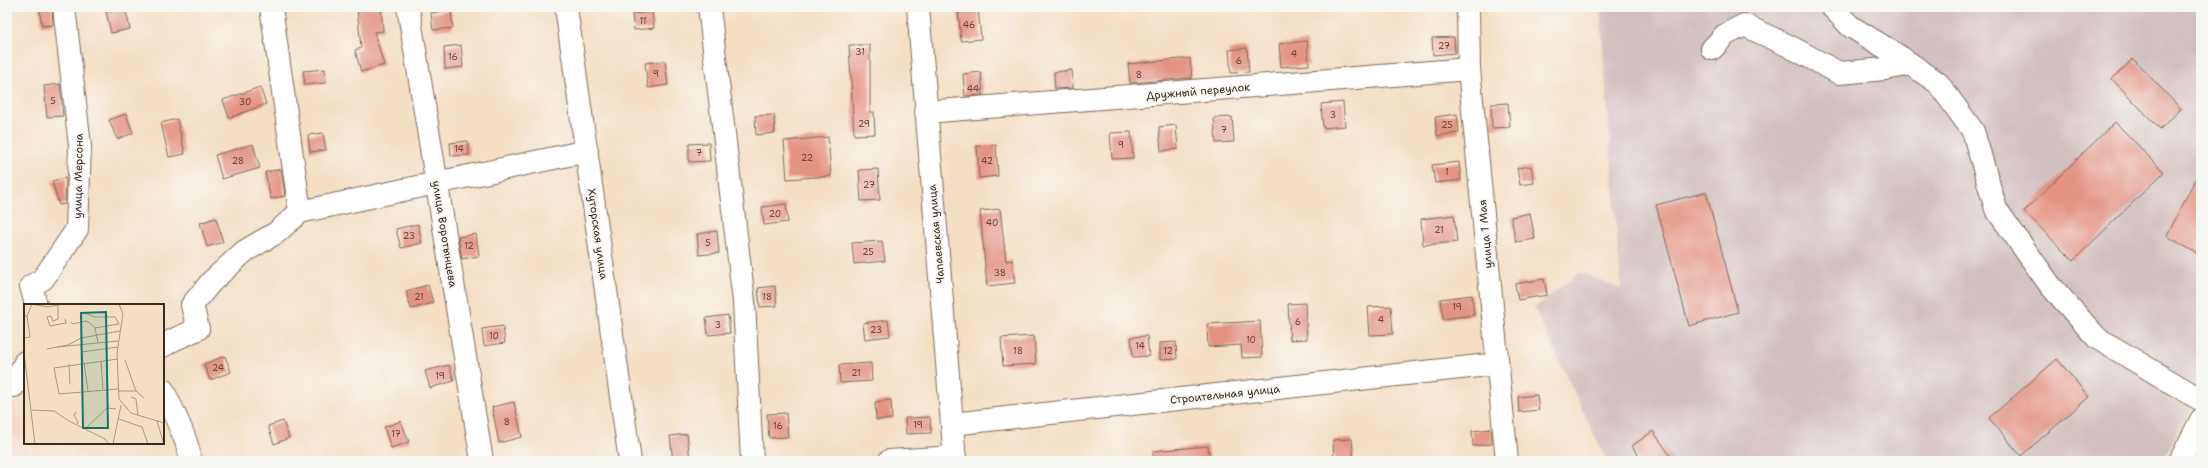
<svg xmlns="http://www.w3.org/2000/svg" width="2208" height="468" font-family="'Shantell Sans',sans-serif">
<rect width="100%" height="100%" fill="#f6f6f2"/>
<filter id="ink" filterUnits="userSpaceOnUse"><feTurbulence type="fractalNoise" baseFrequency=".025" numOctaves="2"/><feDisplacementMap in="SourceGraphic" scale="8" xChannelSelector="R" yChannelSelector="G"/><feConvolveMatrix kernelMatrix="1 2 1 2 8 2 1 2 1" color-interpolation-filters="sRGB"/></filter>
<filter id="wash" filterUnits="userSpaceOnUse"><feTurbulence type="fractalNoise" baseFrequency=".012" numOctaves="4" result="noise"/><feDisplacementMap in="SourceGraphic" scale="16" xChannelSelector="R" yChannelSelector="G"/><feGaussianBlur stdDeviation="0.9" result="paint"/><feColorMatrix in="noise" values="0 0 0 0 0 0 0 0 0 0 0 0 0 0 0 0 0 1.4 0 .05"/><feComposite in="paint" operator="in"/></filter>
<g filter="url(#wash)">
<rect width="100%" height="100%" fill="#f4dfc3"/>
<!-- built -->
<path fill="#f7d1c6" d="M 7,371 L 25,443 L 30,461 L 7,461 Z"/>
<!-- industrial -->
<path fill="#d2bfbf" d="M 1600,7 L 2201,7 L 2201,389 L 2162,461 L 1607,461 L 1534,308 L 1580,272 L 1621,289 Z"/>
<g id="blocks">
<!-- building -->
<path fill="#e49381" d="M 39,7 L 52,7 L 53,25 L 42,26 Z
M 125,7 L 130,29 L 111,33 L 106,11 Z
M 357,7 L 381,7 L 383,31 L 374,32 L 384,65 L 361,72 L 355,50 L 361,48 Z
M 978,8 L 981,39 L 961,41 L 958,10 Z
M 451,10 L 453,28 L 433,30 L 431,13 Z
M 652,12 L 654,28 L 634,30 L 632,14 Z
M 1454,37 L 1455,53 L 1433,55 L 1432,38 Z
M 1307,41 L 1309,65 L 1281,67 L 1279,44 Z
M 461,45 L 463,67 L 445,69 L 444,47 Z
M 849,45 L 870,45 L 870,112 L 874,112 L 875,134 L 854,135 Z
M 1247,48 L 1249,72 L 1231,73 L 1229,50 Z
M 1190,58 L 1192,78 L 1130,83 L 1128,64 Z
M 2133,59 L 2181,109 L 2160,129 L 2112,79 Z
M 665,61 L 668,85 L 648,88 L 645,63 Z
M 325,69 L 326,83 L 305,85 L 303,71 Z
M 1072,70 L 1073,88 L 1055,89 L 1054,72 Z
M 981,72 L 983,95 L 965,96 L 963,74 Z
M 60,84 L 63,116 L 47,117 L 44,86 Z
M 260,87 L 266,104 L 229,118 L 223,100 Z
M 1343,102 L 1345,126 L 1323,128 L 1321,104 Z
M 1508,103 L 1510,127 L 1492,128 L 1491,104 Z
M 126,114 L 133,133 L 117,139 L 109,120 Z
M 1457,114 L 1459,133 L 1437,136 L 1435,117 Z
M 774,115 L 775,133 L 756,135 L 755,116 Z
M 1232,117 L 1234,142 L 1216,143 L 1214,118 Z
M 177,119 L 185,154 L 169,157 L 161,123 Z
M 2115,122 L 2164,172 L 2073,261 L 2024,211 Z
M 1176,125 L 1178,149 L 1161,151 L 1159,127 Z
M 1131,132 L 1133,158 L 1112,159 L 1110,133 Z
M 323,133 L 326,150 L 310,152 L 308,135 Z
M 828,137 L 831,176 L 787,179 L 784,141 Z
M 468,141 L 469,155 L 451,156 L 450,143 Z
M 709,143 L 710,161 L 689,162 L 689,144 Z
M 253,144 L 260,168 L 222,179 L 215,155 Z
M 996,145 L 998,176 L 979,178 L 977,146 Z
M 1459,162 L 1461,180 L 1435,183 L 1432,165 Z
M 1531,166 L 1534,183 L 1520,185 L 1517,168 Z
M 2201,168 L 2201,256 L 2167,236 Z
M 281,169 L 285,196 L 271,199 L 265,172 Z
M 878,169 L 880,200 L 861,201 L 859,170 Z
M 66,178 L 65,204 L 59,205 L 52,181 Z
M 1706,192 L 1738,312 L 1689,326 L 1656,205 Z
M 786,204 L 788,222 L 764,225 L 762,207 Z
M 1000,209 L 1006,261 L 1012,260 L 1015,283 L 987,286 L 980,211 Z
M 1530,213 L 1535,239 L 1516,242 L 1511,217 Z
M 1454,215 L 1457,242 L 1423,245 L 1421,219 Z
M 216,218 L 223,242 L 207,247 L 200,223 Z
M 418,224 L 422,243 L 401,248 L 396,229 Z
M 717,231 L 719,253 L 699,255 L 697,234 Z
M 476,234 L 479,256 L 462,259 L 458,237 Z
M 882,241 L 885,261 L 854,264 L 852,243 Z
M 1544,279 L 1547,295 L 1518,300 L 1515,284 Z
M 428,285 L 433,303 L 411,309 L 406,291 Z
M 775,286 L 777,306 L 760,307 L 758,288 Z
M 1472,295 L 1474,315 L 1443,319 L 1440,299 Z
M 1305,303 L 1307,339 L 1290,340 L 1288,304 Z
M 1391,306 L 1393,334 L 1370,335 L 1368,307 Z
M 728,315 L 730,333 L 708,335 L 706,318 Z
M 888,320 L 890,336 L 865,339 L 863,323 Z
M 1260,321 L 1262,357 L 1242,358 L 1241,345 L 1208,347 L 1207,324 Z
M 503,326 L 505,343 L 484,346 L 482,329 Z
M 1034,336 L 1036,364 L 1003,366 L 1001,338 Z
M 1147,336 L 1149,356 L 1133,357 L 1131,337 Z
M 1176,342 L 1177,359 L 1160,360 L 1160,343 Z
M 225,356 L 231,372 L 210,380 L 204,364 Z
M 2057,359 L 2089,397 L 2021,456 L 1989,418 Z
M 871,363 L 872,381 L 840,383 L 839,365 Z
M 449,365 L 454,381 L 430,388 L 425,371 Z
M 1537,395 L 1539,410 L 1519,412 L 1518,397 Z
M 891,400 L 892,419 L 876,420 L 875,402 Z
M 514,402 L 522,437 L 499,443 L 492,407 Z
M 786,413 L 788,437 L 769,438 L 767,414 Z
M 930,417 L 931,433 L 906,434 L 905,418 Z
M 283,421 L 289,438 L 274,444 L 268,426 Z
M 401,421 L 409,442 L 391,448 L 384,427 Z
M 1491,429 L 1492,444 L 1473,446 L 1472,431 Z
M 1653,431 L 1674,461 L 1642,461 L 1632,446 Z
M 687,434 L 690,461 L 673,461 L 670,436 Z
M 1352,439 L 1354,461 L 1334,461 L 1333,440 Z
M 1208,446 L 1210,461 L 1153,461 L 1153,451 Z"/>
</g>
</g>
<g filter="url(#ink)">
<use href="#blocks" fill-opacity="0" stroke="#7c6958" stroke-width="1"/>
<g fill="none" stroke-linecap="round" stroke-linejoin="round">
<defs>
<path id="minor" d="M 271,7 L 300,212
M 408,7 L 482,461
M 566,7 L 630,461
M 709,7 L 744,302 L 752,461
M 918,7 L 955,461
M 1468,7 L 1469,69 L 1507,461
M 1832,7 L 1850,26 L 1902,58 L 1938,83 L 1973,131 L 1996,209 L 2050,285 L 2097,338 L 2201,400
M 1712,49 L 1725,35 L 1744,25 L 1789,46 L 1839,73 L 1885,69 L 1911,64
M 926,112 L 1469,69
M 36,305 L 31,286 L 43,279 L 77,229 L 80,146 L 64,7
M 163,346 L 173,340 L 198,329 L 192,305 L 212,281 L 245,251 L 276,233 L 300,212 L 587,151
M 14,386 L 25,362
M 163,390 C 169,402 192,449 190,461
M 952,424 L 1497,364
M 889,461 L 955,457
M 2180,461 L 2201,420"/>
</defs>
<!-- minor casing -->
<use href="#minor" stroke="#7c6958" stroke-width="24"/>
<!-- minor -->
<use href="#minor" stroke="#fff" stroke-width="22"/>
</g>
</g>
<g text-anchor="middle" stroke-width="4" stroke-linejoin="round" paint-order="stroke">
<!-- number labels -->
<g font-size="9" fill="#654437">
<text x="643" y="24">11</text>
<text x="969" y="28">46</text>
<text x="1444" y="49">27</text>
<text x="860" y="55">31</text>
<text x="1294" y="57">4</text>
<text x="453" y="60">16</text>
<text x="1239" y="64">6</text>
<text x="656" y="77">9</text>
<text x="1139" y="78">8</text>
<text x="973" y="92">44</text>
<text x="53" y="104">5</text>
<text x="245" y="105">30</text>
<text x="1333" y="118">3</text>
<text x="864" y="127">29</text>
<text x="1447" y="128">25</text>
<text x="1224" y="133">7</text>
<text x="1121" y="148">9</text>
<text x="459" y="152">14</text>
<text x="699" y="156">7</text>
<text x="807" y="161">22</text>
<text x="238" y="164">28</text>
<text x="987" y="164">42</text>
<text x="1447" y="175">1</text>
<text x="869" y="188">27</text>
<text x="775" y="217">20</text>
<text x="992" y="226">40</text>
<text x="1439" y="233">21</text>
<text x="409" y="239">23</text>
<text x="708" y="246">5</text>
<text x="469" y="249">12</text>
<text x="868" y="255">25</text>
<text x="1000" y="276">38</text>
<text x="419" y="300">21</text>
<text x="767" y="300">18</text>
<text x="1457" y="310">19</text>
<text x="1381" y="323">4</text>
<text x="1298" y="325">6</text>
<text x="718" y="328">3</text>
<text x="876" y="333">23</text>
<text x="494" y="339">10</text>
<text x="1251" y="343">10</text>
<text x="1140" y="349">14</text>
<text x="1018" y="354">18</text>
<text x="1168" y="354">12</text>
<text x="218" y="371">24</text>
<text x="856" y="376">21</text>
<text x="440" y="379">19</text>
<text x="507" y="425">8</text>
<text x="918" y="428">19</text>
<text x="778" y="429">16</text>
<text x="396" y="437">17</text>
</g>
<!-- street labels -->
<g font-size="11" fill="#3b2a1e" stroke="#f6f6f2">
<text transform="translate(1198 91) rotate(-5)" y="4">Дружный переулок</text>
<text transform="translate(78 176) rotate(-89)" y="4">улица Мерсона</text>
<text transform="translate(445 234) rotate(81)" y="4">улица Воротынцева</text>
<text transform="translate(598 234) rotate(82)" y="4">Хуторская улица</text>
<text transform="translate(936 234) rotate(-95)" y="4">Чапаевская улица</text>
<text transform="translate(1485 234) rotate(-95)" y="4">улица 1 Мая</text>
<text transform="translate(1225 394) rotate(-6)" y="4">Строительная улица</text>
</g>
</g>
<!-- overview -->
<g transform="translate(24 304)">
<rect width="140" height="140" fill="#f4dfc3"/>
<path fill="none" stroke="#aa9781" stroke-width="1" d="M 7,0 L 24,3 L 39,0M 95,0 L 99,10 L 93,49 L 95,95 L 107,109 L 140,119M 34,1 L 34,15 L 29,17 L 27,12 L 23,13 L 26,22 L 42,19 L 41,15M 61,9 L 70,13 L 91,13 L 95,20M 0,12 L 3,12 L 6,33 L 0,34M 3,12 L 8,0M 47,18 L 49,20 L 62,17 L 66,19 L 71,24 L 74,39M 71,24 L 95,20M 57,42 L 59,59M 33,43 L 94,37M 23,45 L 44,41 L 57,34 L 96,27M 58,48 L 94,43M 0,49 L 11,140M 94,55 L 30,64 L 35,90 L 94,85M 101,56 L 112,87M 77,57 L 79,85M 60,59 L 64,87M 45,60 L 46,80M 94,87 L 112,87 L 120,94M 107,93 L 112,95 L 114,111M 8,106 L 30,107 L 45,117 L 81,135 L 85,140M 52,108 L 50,111 L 54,118 L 53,120M 95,115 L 118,123 L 124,140M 133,117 L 140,140M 62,124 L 83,104 L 92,105M 89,140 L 97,101"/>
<path fill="#0f766e" fill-opacity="0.15" stroke="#0f766e" stroke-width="2" d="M 82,8 L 84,124 L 59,124 L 57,9 Z"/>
<rect width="140" height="140" fill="none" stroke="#3b2a1e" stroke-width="2"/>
</g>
<!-- margin -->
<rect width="2208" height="468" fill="none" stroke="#f6f6f2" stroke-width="24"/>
</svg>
